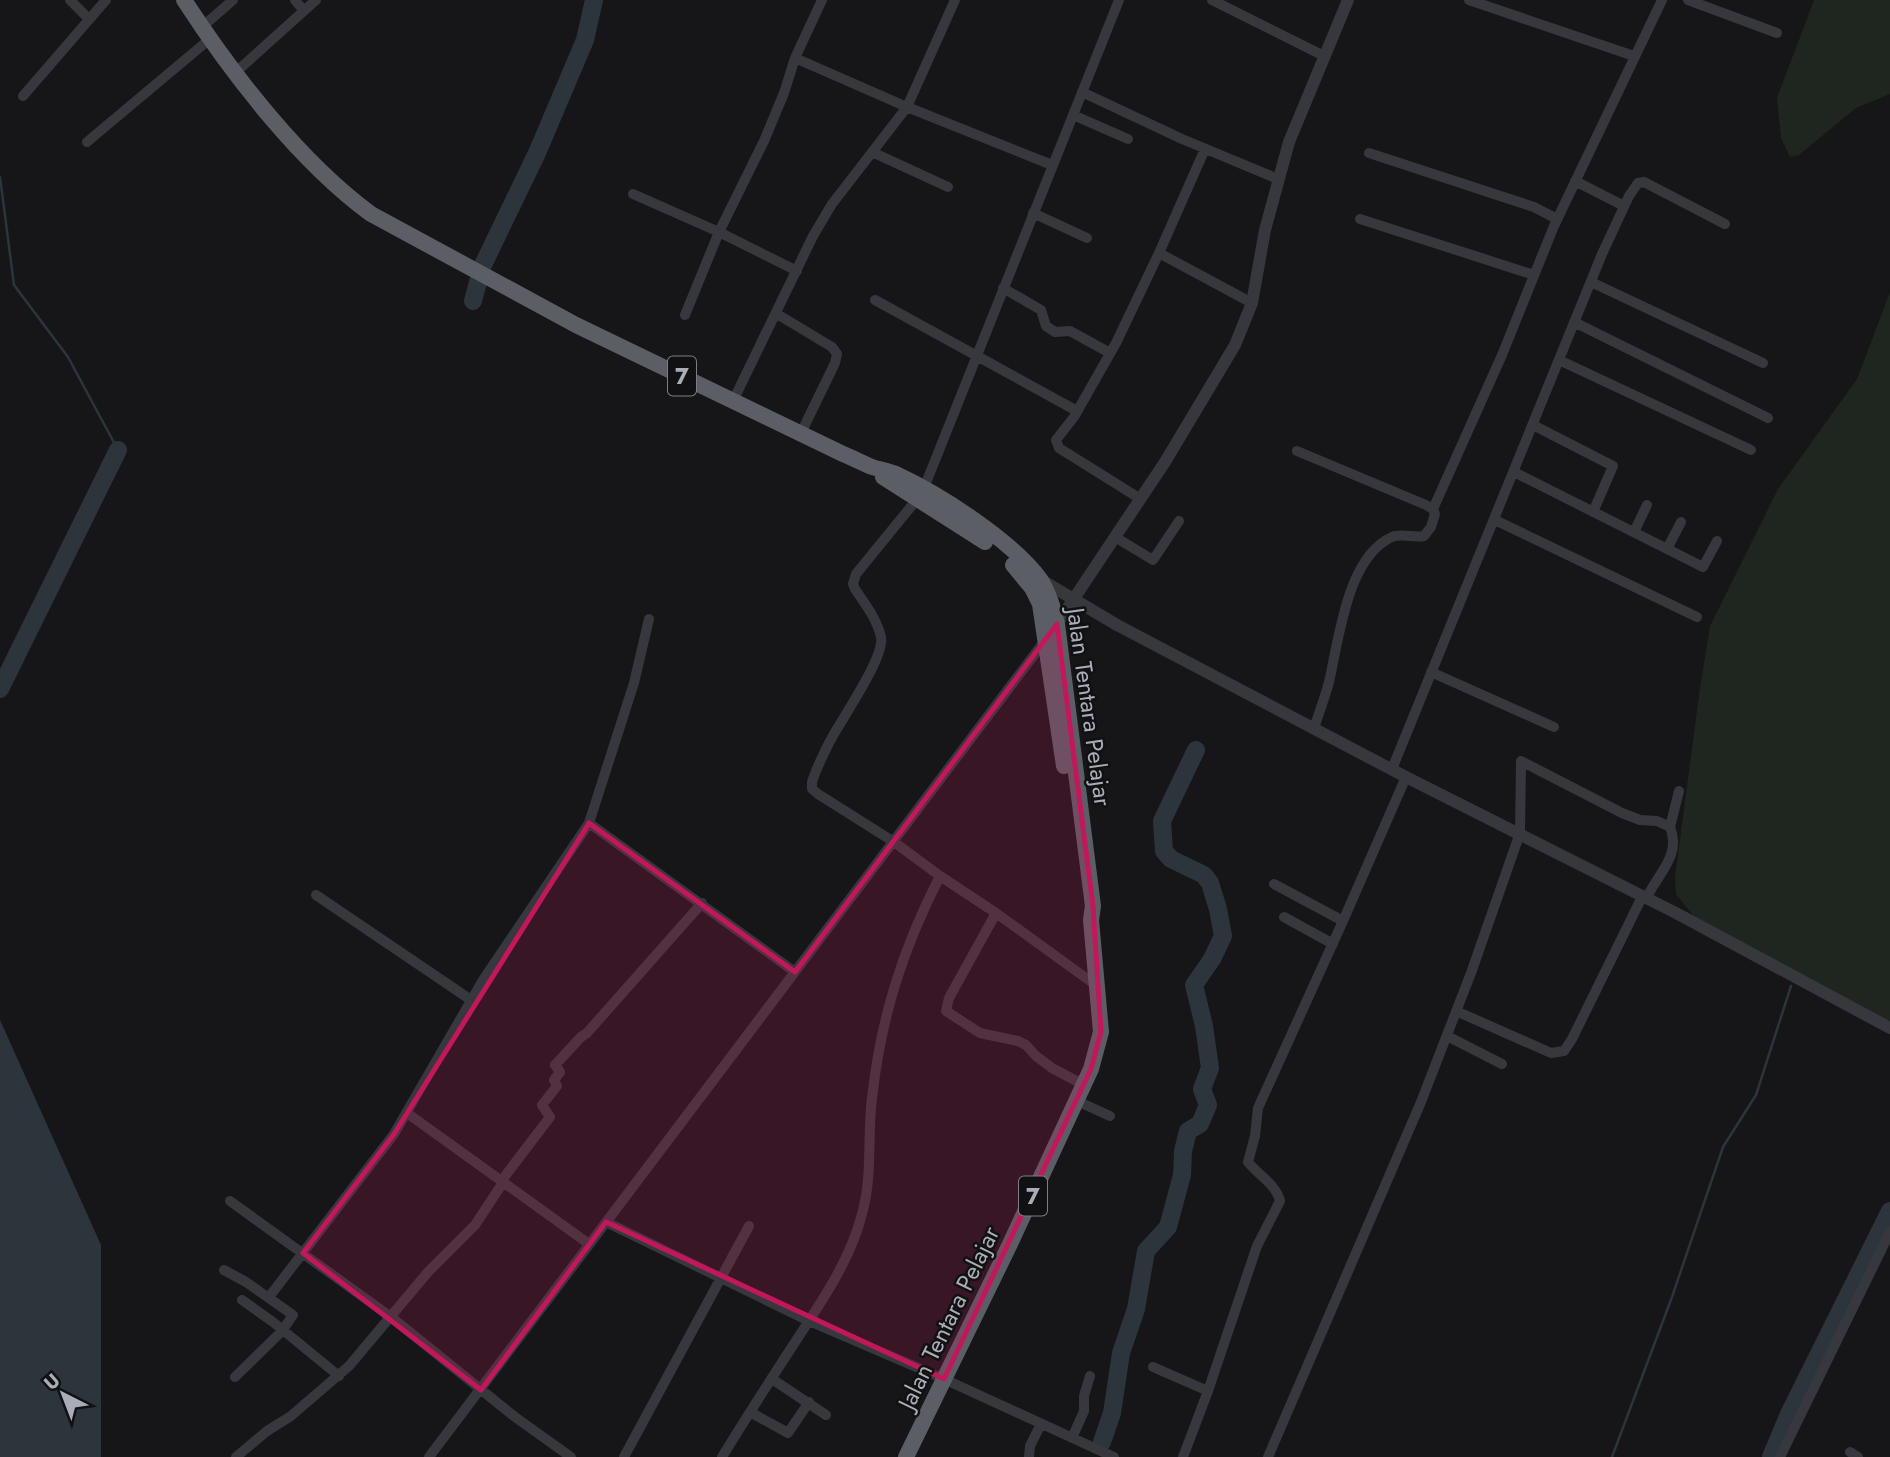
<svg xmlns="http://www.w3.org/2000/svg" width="1890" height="1457" font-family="Jost,sans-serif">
<rect width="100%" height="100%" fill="#161618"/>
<!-- green -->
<path fill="#1e261f" d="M 1814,0 L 1890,0 L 1890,94 L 1856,108 L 1799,155 L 1790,157 L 1781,138 L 1777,98 Z
M 1890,292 L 1890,1022 L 1695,918 L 1676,894 L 1675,877 L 1700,688 L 1710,626 L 1778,489 L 1857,379 Z"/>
<!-- water -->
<path fill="#2c353c" d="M 0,1020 L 101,1245 L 101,1457 L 0,1457 Z"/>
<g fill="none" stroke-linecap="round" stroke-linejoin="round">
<!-- stream -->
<path stroke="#2c353c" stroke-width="2.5" d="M 0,177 L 14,285 L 68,357 L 118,450
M 1612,1457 L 1672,1297 L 1723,1147 L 1756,1095 L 1791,986"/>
<!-- river -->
<path stroke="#2c353c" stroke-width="18" d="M 473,301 L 482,267 L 537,153 L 585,40 L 594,0
M 0,689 L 118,450
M 1102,1442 L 1112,1413 L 1121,1353 L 1136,1309 L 1146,1251 L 1168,1227 L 1182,1175 L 1183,1151 L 1188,1131 L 1200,1124 L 1208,1105 L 1202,1089 L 1210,1068 L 1204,1026 L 1194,985 L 1212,959 L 1223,936 L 1218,909 L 1210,883 L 1204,875 L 1171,859 L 1164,851 L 1162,821 L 1196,750
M 1771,1457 L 1789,1414 L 1890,1211"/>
<!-- minor -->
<path stroke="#37383d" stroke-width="10" d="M 70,0 L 89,19
M 295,0 L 304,11
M 1212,0 L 1324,56
M 1469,0 L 1634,56
M 1688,0 L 1777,33
M 202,27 L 233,0
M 795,58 L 907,107 L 1052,165
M 236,72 L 316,0
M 1082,92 L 1182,139 L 1278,179
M 23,96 L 106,0
M 1073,115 L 1128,139
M 87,142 L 211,38
M 1205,149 L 1159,253 L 1252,303
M 872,152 L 948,187
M 1369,153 L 1534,207 L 1557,219
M 1575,181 L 1624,206
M 633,194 L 719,232 L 797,271
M 1033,213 L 1087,238
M 1360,219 L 1534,275
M 1591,282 L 1763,363
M 1003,288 L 1041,310 L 1046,326 L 1055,332 L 1070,331 L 1110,353
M 875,300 L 1077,411
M 777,314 L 832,347 L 837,354 L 835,363 L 801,433
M 685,315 L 719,232 L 764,141 L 784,93 L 795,58 L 822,0
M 1574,322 L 1768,418
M 1559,360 L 1751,450
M 733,401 L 813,236 L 832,204 L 907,107 L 955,0
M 1533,425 L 1613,466 L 1593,512
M 1297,451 L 1426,505 L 1433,509 L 1435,514 L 1431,527 L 1424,536 C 1414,538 1401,533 1392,537 C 1347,557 1339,639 1329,682 C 1325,697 1319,713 1314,728
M 1514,472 L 1703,567 L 1717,541
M 924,488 L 1119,0
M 1139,498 L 1059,448 L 1056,440 L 1074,417 L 1116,343 L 1159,253
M 1433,509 L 1502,355 L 1554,226 L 1662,0
M 1495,520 L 1697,617
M 1634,532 L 1647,505
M 1115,537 L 1153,560 L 1179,521
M 1667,549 L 1681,522
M 1431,672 L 1554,727
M 1392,769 L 1602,254 L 1629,196 L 1638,183 L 1644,182 L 1725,224
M 589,823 L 795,972
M 1670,827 L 1679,791
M 940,876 L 996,913 L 1097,986
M 1274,884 L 1343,921
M 316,895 L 471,1000
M 996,913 L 949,998 L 946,1011 L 980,1033 L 1018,1041 L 1026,1045 L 1036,1056 L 1052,1068 L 1084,1085
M 1284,917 L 1333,944
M 1456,1011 L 1551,1053 L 1564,1051 L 1572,1039 L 1642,897
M 1447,1036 L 1502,1064
M 1077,1101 L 1110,1116
M 407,1113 L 589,1244
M 502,1180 L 550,1117 L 542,1105 L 557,1086 L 554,1080 L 560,1072 L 555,1065 L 581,1037 L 587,1033 L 702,903
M 230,1201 L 391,1317 L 515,1417 L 571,1457
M 606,1222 L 809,1321 L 944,1379 L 1114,1457
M 224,1270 L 246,1282 L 293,1315 L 282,1331 L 235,1377
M 269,1297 L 394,1134 L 483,980 L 589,823 L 634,683 L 649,619
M 242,1300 L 273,1322 L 339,1376
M 1153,1367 L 1208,1391
M 772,1379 L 826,1415
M 750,1412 L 788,1433 L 809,1402
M 1072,1438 L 1084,1411 L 1084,1396 L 1090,1376
M 1850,1452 L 1858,1457
M 236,1457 L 267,1431 L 291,1416 L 349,1366 L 428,1272 L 475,1225 L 504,1181
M 429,1457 L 1046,639
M 624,1457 L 749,1226
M 722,1457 C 747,1416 773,1376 799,1336 C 824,1298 851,1258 862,1214 C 873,1175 867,1137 872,1098 C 881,1017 903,948 940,876 L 894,842 L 818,794 L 812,789 L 812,782 C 816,769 823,755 829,743 C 840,721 885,658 881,637 C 877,619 865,604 855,589 L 853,584 L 856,574 L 918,498
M 1029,1457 L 1030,1446 L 1041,1424
M 1183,1457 L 1208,1391 L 1257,1246 L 1280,1201 C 1276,1184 1258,1175 1248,1162 L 1255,1136 L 1258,1108 L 1343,921 L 1406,777
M 1268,1457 L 1421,1102 L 1471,973 L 1520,833 L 1521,761 L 1622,813 L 1640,820 L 1657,821 L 1670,827 C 1682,855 1657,875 1646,899
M 1780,1457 L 1890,1232"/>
<!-- tertiary -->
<path stroke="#37383d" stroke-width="12" d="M 1038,578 L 1117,625 L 1406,777 L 1676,913 L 1890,1028
M 1055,627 L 1165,462 L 1235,345 L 1252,303 L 1265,230 L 1289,142 L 1348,0"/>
<!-- trunk -->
<path stroke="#5b5e65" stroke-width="16" d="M 184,0 C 232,74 300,162 371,214 L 576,325 L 843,454 C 853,458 862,463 872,467 C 881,470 890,471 898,475 C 941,495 1012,541 1040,579 C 1049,593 1053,608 1057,624 L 1093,906 L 1091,920 L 1101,1032 L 1091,1069 L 1010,1244 L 906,1457
M 883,477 L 985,542
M 1013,565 L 1032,588 L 1040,604 L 1064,766"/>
</g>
<!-- marked area -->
<path fill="#c2185b" fill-opacity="0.2" stroke="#c2185b" stroke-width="5" stroke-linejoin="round" d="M 1057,624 L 1093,906 L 1101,1032 L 1091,1069 L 944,1379 L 606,1222 L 481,1390 L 303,1253 L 394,1134 L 589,823 L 795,972 Z"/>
<g text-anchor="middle" stroke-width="5" stroke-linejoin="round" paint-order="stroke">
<!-- shield labels -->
<g fill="#111113" stroke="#7b7e86" stroke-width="2">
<rect x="668" y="356.5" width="28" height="39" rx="5"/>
<rect x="1019" y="1176.5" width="28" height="39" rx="5"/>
</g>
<g font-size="23" font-weight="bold" fill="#a8adb8">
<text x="682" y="384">7</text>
<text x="1033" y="1204">7</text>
</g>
<!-- street labels -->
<g font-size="24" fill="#a8adb8" stroke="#111113">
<text transform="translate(1089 707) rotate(82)" y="8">Jalan Tentara Pelajar</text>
<text transform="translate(949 1318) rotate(-64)" y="8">Jalan Tentara Pelajar</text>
</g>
</g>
<!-- north arrow -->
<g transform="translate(63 1394) rotate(318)" stroke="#111113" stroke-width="5" paint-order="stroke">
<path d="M0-5L12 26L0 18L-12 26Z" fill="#a8adb8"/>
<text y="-10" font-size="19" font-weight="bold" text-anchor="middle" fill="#a8adb8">U</text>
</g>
</svg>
